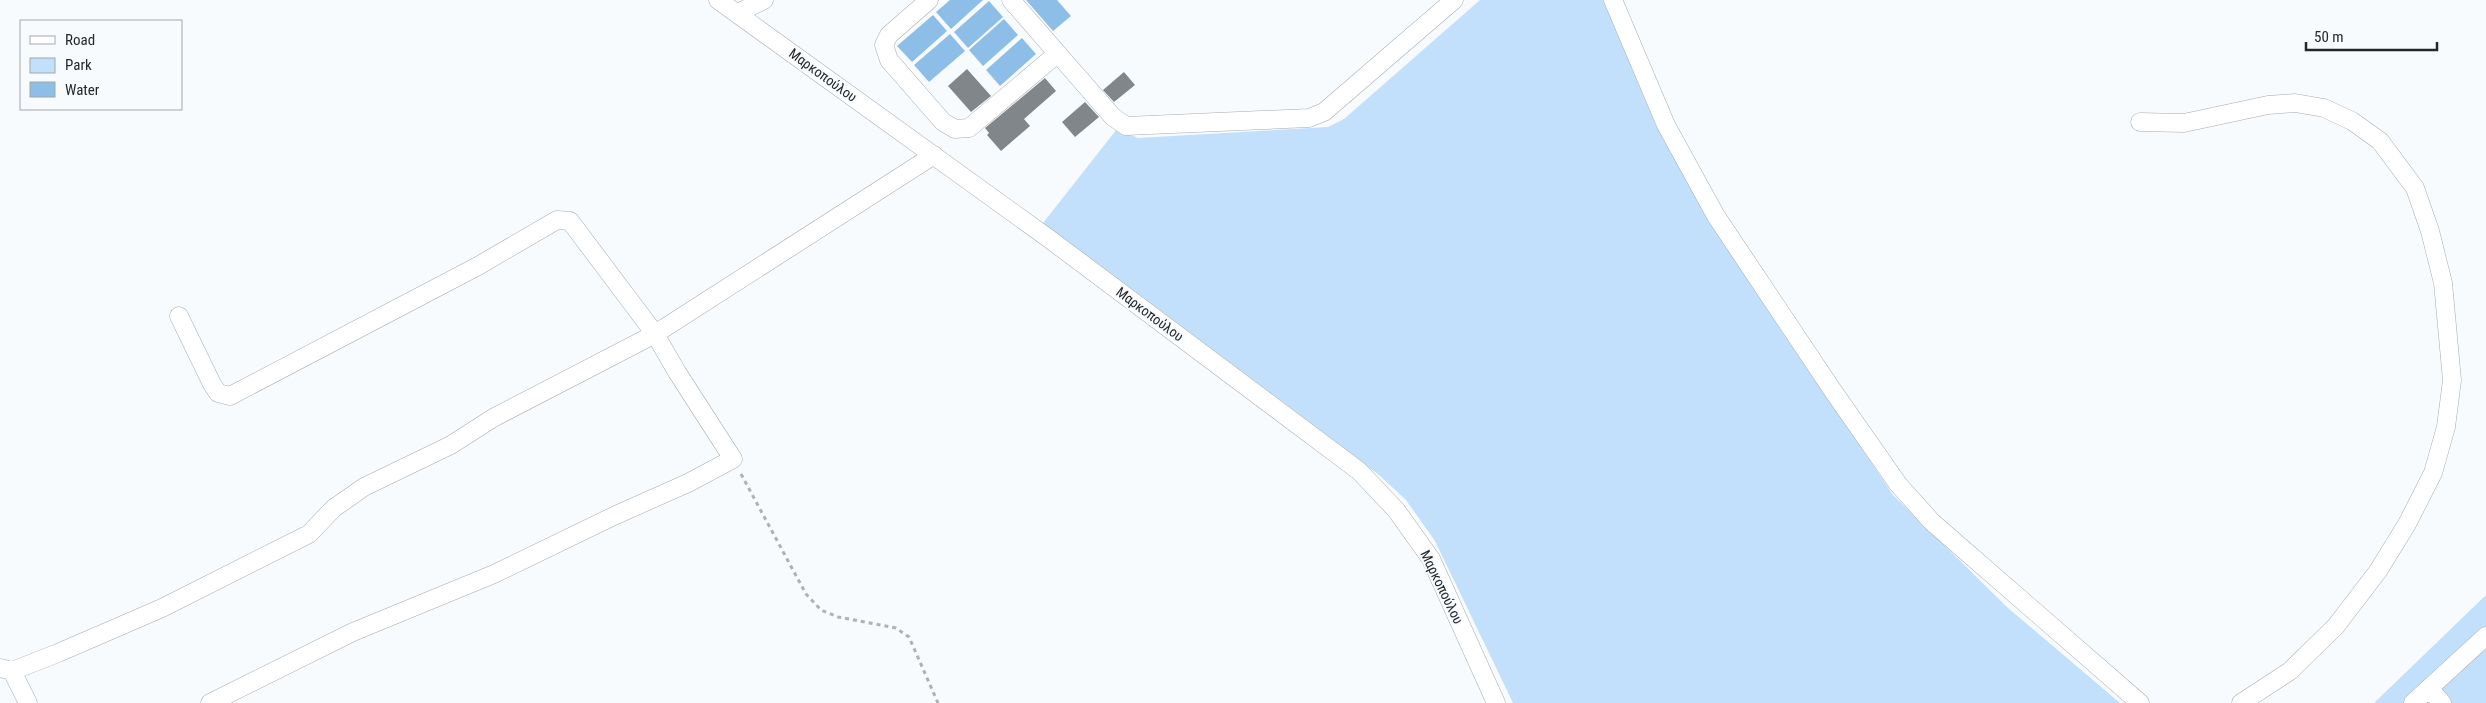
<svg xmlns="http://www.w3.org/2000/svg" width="2486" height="703" font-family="'Roboto Condensed',sans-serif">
<rect width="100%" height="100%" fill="#f7fbfe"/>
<!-- green -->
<path fill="#c2e0fb" d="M 1480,0 L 1603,0 L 1657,128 L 1749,280 L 1893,495 L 2008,608 L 2120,703 L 1513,703 L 1435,541 L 1406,500 L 1379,475 L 1043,223 L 1117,129 L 1138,138 L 1328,127 L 1344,119 Z
M 2486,595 L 2486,703 L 2374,703 Z"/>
<!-- water -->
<path fill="#8cbee8" d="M 950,0 L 983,0 L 951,29 L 936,12 Z
M 1026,0 L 1057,0 L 1071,16 L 1053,31 Z
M 989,1 L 1003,17 L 968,48 L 954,32 Z
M 933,15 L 947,31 L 912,62 L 897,46 Z
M 1004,19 L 1018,35 L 983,66 L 969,50 Z
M 950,34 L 965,51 L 929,82 L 914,65 Z
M 1022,38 L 1036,54 L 1000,86 L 986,70 Z"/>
<!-- building -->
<path fill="#81868b" d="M 967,69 L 991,96 L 971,112 L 948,86 Z
M 1124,72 L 1135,85 L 1114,102 L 1103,90 Z
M 1045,78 L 1056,91 L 1024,119 L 1030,126 L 1001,151 L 987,135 L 989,133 L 985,128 Z
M 1085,102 L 1099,117 L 1075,137 L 1062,122 Z"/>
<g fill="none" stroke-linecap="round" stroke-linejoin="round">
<defs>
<path id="minor" d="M 718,0 L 1048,238 L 1359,471 L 1396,510 L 1431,559 L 1496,703
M 929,0 L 889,35 L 884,45 L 889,60 L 943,122 L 955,129 L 969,128 L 1057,54
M 1011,0 L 1113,117 L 1126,126 L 1309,118 L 1324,112 L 1454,0
M 1613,0 L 1666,125 L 1716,216 L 1831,388 L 1898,484 L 1932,522 L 2140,703
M 738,13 L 764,0
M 2140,122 L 2184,123 L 2268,105 L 2295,103 L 2324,108 L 2352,121 L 2380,141 L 2415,188 L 2430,231 L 2443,283 L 2452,380 L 2446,427 L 2433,473 L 2407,524 L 2378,571 L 2336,626 L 2290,671 L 2241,703
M 179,316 L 212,384 L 218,393 L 230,396 L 478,266 L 557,220 L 570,221 L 655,334 L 677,372 L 733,459 L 688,483 L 616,515 L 494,574 L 353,632 L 210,703
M 0,668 L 12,671 L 58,653 L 162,608 L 309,534 L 334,508 L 364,487 L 451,445 L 493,418 L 655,334 L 934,155
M 12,671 L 28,703
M 2429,688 L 2442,703
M 2413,703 L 2486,636"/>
</defs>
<!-- minor casing -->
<use href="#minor" stroke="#a6abb0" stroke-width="19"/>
<!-- path -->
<path stroke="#aeb2b4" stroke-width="3" stroke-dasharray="4 4" stroke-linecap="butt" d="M 741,474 L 806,594 L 821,610 L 838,617 L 896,628 L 909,637 L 938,703"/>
<!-- minor -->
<use href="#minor" stroke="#fff" stroke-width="18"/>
</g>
<g text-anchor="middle" stroke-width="4" stroke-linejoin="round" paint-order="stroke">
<!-- street labels -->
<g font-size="14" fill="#252729" stroke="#f7fbfe">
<text transform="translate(823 75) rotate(36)" y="5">Μαρκοπούλου</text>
<text transform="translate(1150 314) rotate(37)" y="5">Μαρκοπούλου</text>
<text transform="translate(1442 587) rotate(64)" y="5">Μαρκοπούλου</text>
</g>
</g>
<!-- legend -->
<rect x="20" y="20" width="162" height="90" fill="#f7fbfe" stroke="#a3a6a9"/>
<rect x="30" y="36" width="25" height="8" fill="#ffffff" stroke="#a3a6a9"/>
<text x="65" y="45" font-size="15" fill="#252729">Road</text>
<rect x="30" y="58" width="25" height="15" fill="#c2e0fb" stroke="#a3a6a9"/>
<text x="65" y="70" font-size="15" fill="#252729">Park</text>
<rect x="30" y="82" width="25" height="15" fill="#8cbee8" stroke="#a3a6a9"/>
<text x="65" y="95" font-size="15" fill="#252729">Water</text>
<!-- scale -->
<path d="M2306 42v8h131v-8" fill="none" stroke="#252729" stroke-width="2.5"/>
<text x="2314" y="42" font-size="15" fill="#252729" stroke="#f7fbfe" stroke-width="4" paint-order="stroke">50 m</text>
</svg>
